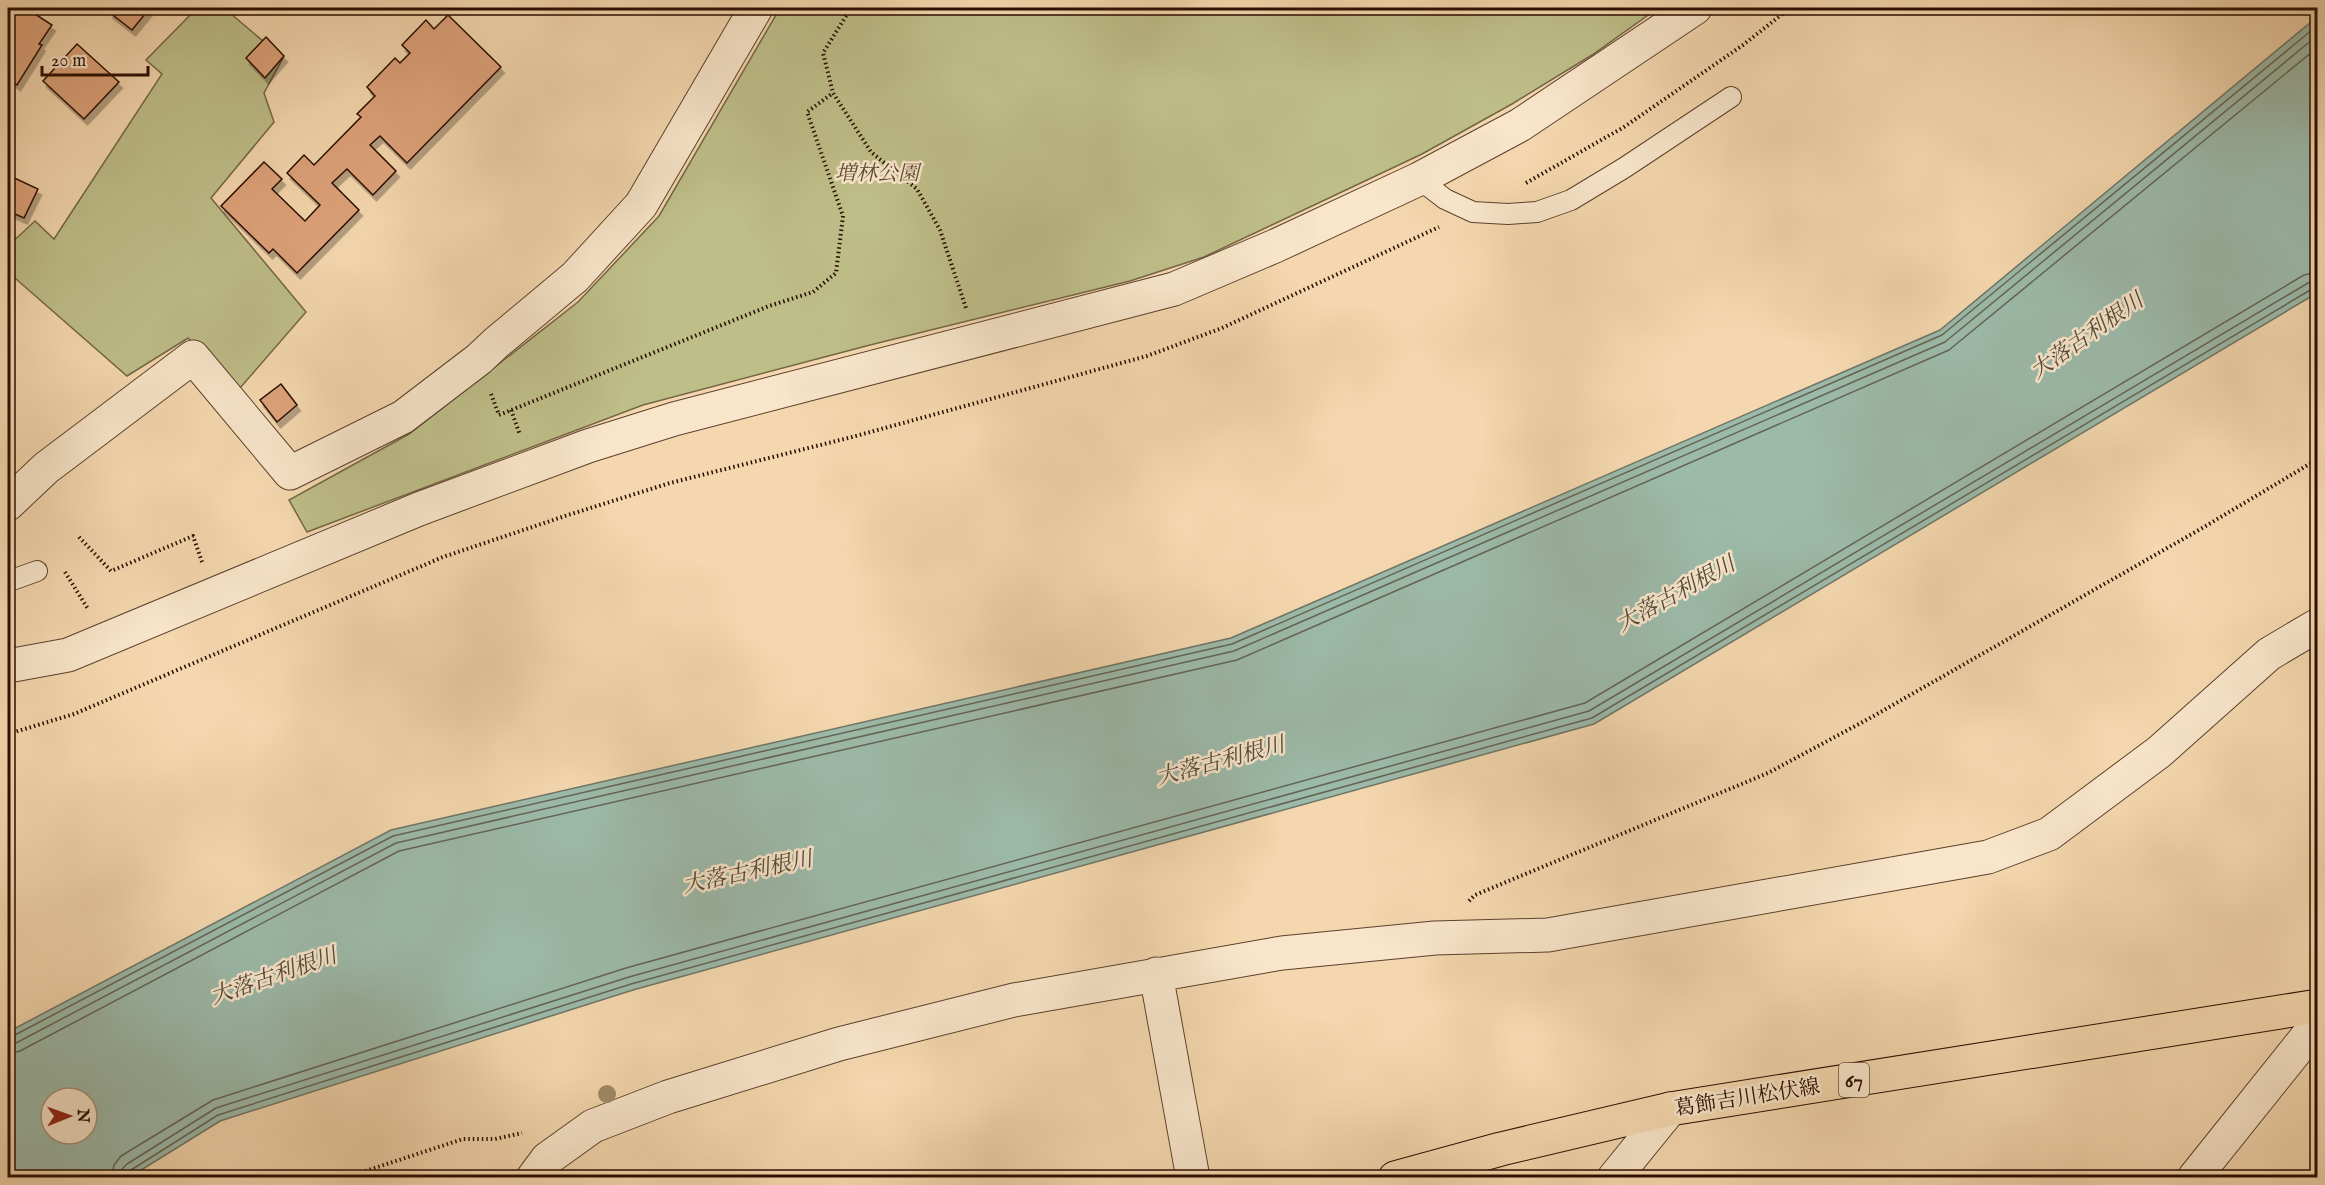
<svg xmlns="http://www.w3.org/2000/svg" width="2325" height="1185" font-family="'IM FELL English','Noto Serif JP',serif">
<defs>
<filter id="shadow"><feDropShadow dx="3.5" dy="6" stdDeviation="0" flood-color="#0004"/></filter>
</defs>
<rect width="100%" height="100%" fill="#f4d7ae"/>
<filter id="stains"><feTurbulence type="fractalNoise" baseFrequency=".00333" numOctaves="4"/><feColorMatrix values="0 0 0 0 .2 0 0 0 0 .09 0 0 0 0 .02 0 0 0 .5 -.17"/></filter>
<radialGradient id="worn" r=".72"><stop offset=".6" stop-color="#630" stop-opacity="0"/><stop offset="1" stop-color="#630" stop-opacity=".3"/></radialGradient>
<!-- green -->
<path fill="#bebe89" stroke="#746645" stroke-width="1.5" d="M 197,8 L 224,8 L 283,58 L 264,93 L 274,122 L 211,198 L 306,312 L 240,388 L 188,338 L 127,376 L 8,272 L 8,246 L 35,221 L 54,239 L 162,74 L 146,60 Z
M 780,8 L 1658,8 L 1592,55 L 1512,104 L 1422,154 L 1204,257 L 1130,281 L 870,345 L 643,405 L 307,532 L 289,500 L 409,434 L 578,302 L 659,216 Z"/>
<!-- water -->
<path fill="#9cbaaa" stroke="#6e7566" stroke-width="1.5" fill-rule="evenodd" d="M 2317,17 L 2317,293 L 1594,724 L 633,990 L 220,1121 L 130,1177 L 8,1177 L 8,1032 L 391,830 L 1231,638 L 1940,330 ZM 51,1098 L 87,1098 L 87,1134 L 51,1134 Z"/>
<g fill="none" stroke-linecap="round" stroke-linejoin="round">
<!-- shore -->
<path stroke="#636456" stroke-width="1.5" d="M 8,1037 L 13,1036 L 393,836 L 1232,644 L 1942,335 L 2318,25
M 8,1045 L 16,1043 L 396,843 L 1234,651 L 1945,342 L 2318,35
M 8,1054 L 20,1051 L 399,851 L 1237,660 L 1949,350 L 2318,47
M 111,1178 L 114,1165 L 121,1156 L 213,1100 L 626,968 L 1585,703 L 2304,275 L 2318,272
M 120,1178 L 122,1169 L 127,1164 L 216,1108 L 629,977 L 1589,711 L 2308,283 L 2318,281
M 128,1178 L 131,1170 L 218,1115 L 631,984 L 1592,718 L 2312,289 L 2318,288"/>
</g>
<!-- building -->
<path fill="#dda27a" stroke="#2a0d01" stroke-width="1.5" filter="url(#shadow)" d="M 8,8 L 26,8 L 52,25 L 39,44 L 42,45 L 17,85 L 8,78 Z
M 112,8 L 150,8 L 132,30 L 109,12 Z
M 448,15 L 501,67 L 407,163 L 380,136 L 370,145 L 396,171 L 373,195 L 347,169 L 332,183 L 359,210 L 297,273 L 273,249 L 269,253 L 221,206 L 264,162 L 282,179 L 272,189 L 305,221 L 320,205 L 287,173 L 304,155 L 314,165 L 361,117 L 357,114 L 375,96 L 367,87 L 395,58 L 400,63 L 410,53 L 402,45 L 426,20 L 434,29 Z
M 266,37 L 284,56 L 265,78 L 246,58 Z
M 77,44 L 119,82 L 84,119 L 43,81 Z
M 8,175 L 38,189 L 24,218 L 8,211 Z
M 281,384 L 297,405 L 277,422 L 260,400 Z"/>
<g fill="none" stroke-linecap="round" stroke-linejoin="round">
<defs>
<path id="service" d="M 1419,179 L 1445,199 L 1473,212 L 1508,214 L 1537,212 L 1571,200 L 1624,168 L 1731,97
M 8,577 L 15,579 L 37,571"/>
<path id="minor" d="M 8,504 L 46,468 L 193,357 L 290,473 L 403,417 L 479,359 L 496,343 L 575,277 L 641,205 L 756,8
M 1156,974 L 1193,1178
M 533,1178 L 547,1159 L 593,1126 L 668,1097 L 839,1044 L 1014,1000 L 1282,953 L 1435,938 L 1548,935 L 1988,857 L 2049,834 L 2159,752 L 2269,654 L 2318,625
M 1614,1178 L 1670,1109
M 2194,1178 L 2318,1023"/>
<path id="tertiary" d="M 8,666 L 68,655 L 419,509 L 588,446 L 674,419 L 1174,289 L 1275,246 L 1419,179 L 1520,125 L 1695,8"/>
<path id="primary" d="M 1395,1178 L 1501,1149 L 1670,1109 L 2318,1006"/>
</defs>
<!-- service casing -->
<use href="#service" stroke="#5c402c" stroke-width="22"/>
<!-- minor casing -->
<use href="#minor" stroke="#5c402c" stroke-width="35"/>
<!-- tertiary casing -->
<use href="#tertiary" stroke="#5c402c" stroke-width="35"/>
<!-- primary casing -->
<use href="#primary" stroke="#2a0d01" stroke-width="35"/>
<!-- path -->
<path stroke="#2a0d01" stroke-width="4" stroke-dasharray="1.5 3" stroke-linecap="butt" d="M 851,8 L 823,53 L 833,93 L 871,152 L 917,189 L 940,230 L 966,308
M 1526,183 L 1624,127 L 1743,45 L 1790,8
M 491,394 L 499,415 L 769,306 L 813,292 L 836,273 L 843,216 L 807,112 L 833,93
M 511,410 L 520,435
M 79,537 L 111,571 L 193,536 L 202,562
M 65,572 L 88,609
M 8,734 L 74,714 L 443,557 L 565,516 L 670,483 L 852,437 L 1147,356 L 1222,328 L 1439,227
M 1469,901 L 1475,895 L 1768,773 L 1870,718 L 2204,527 L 2318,459
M 344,1178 L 463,1139 L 495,1139 L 522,1133"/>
<!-- service -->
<use href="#service" stroke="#f8e5ca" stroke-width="20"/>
<!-- minor -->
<use href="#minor" stroke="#f8e5ca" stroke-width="33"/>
<!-- tertiary -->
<use href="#tertiary" stroke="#f8e5ca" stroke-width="33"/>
<!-- primary -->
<use href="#primary" stroke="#f4d7ae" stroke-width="33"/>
</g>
<!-- trees -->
<circle fill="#a28a69" cx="607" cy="1094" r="9"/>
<g text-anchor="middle" stroke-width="5" stroke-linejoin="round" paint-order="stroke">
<!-- shield labels -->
<rect fill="#f8e5ca" stroke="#684e3d" stroke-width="1.5" x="1839" y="1063" width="30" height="34" rx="4.5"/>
<g font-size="20" font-weight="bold" fill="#2a0d01">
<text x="1854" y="1087">67</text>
</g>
<!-- park labels -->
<g font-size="21" font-style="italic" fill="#5e4b31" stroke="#f8e5ca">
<text x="877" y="180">増林公園</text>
</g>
<!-- street labels -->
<g font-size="21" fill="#2a0d01" stroke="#f8e5ca">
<text transform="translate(1747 1097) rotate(-9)" y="7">葛飾吉川松伏線</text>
</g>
<!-- water labels -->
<g font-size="22" font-style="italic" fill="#524a3c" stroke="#f8e5ca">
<text transform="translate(2086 335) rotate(-35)" y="8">大落古利根川</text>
<text transform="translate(1675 593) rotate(-29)" y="8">大落古利根川</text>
<text transform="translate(1220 760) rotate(-15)" y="8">大落古利根川</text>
<text transform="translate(747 871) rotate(-12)" y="8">大落古利根川</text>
<text transform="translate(273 975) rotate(-19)" y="8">大落古利根川</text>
</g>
</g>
<!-- margin -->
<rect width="2325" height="1185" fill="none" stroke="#f4d7ae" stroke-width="30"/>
<rect x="9" y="9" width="2307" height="1167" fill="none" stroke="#2a0d01" stroke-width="3"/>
<rect x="15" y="15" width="2295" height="1155" fill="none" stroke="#2a0d01" stroke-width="1.5"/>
<!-- north arrow -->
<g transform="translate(69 1116) rotate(89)"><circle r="28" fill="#f8e5ca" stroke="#a68f7a" stroke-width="1.5"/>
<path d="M0-4.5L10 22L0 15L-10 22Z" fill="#8f2418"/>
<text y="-9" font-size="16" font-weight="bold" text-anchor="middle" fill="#2a0d01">N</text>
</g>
<!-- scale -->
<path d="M42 66v9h106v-9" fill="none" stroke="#2a0d01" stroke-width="3"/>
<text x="51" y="66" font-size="18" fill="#2a0d01" stroke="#f8e5ca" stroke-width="4.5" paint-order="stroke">20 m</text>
<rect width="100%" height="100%" filter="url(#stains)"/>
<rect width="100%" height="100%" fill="url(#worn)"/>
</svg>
